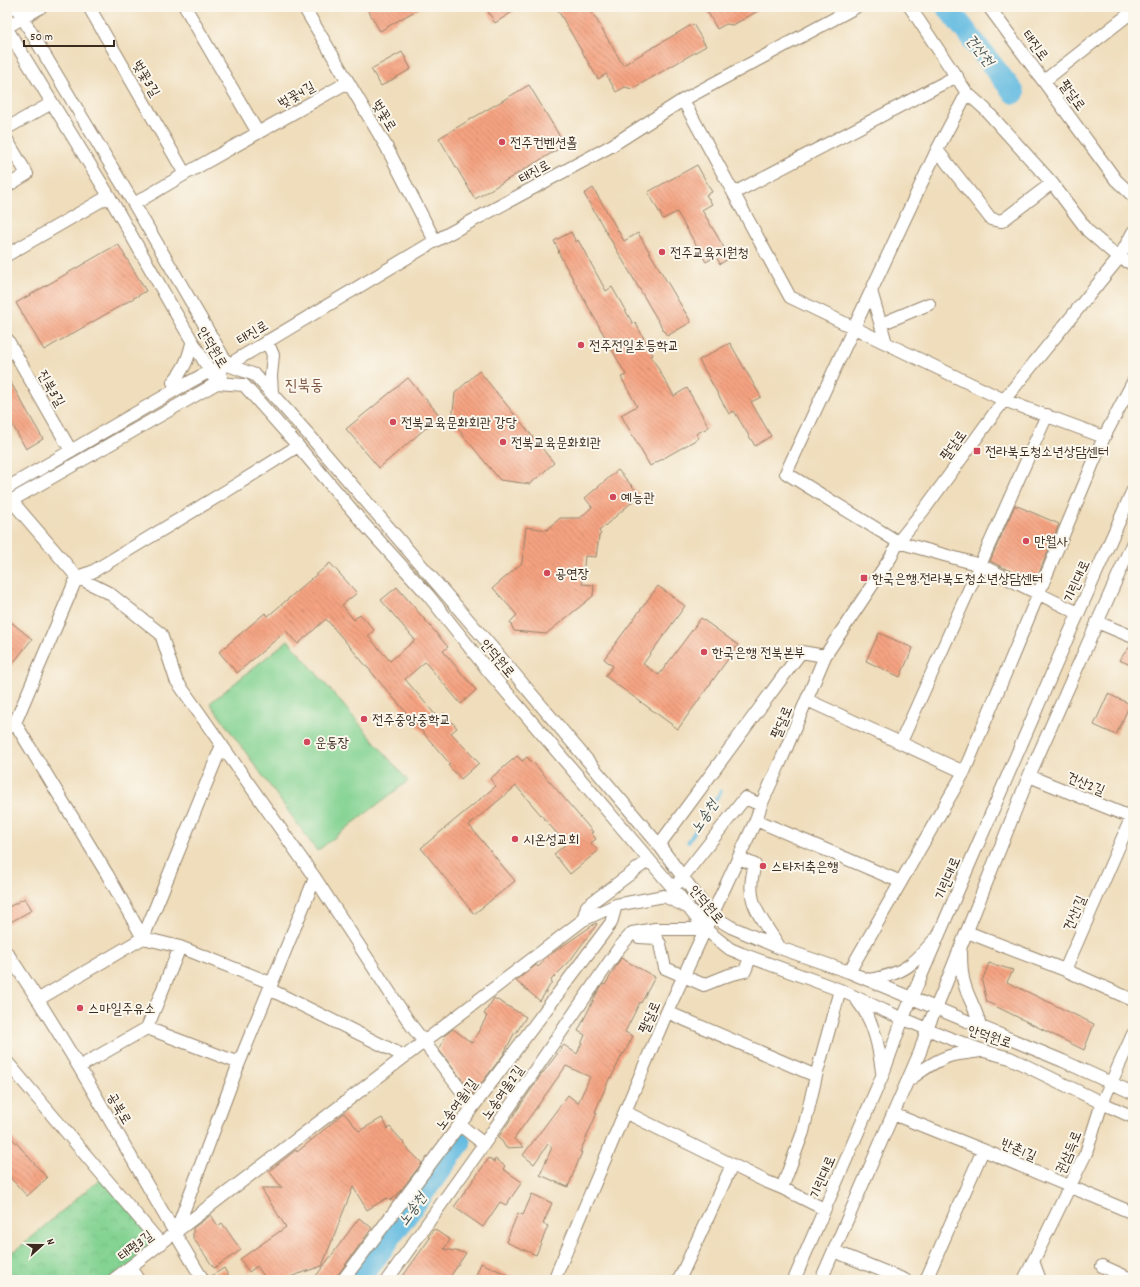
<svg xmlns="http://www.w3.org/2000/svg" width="1140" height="1287" font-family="Dekko,'Poor Story',sans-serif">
<defs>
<pattern id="park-crowns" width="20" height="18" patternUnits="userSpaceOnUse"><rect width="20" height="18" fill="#84d393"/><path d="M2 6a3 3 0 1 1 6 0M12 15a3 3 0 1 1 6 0" fill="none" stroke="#73b57e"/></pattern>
<pattern id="building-back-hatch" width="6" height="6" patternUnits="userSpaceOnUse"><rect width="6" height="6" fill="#f5a381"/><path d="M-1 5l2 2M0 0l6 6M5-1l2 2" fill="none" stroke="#c88569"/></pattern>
</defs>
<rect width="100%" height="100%" fill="#fbf7ec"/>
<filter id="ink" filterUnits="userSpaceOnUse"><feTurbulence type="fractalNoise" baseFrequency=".025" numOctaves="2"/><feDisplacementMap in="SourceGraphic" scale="8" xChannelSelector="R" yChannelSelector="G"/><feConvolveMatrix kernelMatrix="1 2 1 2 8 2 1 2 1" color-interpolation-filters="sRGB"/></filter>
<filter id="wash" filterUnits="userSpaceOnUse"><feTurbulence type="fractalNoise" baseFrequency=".012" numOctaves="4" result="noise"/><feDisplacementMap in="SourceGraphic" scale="16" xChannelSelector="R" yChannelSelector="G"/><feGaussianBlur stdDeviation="0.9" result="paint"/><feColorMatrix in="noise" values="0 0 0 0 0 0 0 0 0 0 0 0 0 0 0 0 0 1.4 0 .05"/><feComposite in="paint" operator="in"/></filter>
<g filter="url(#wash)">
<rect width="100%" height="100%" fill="#efddbb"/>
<!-- grass -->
<path fill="#84d393" stroke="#607e58" d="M 288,640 L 408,781 L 317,851 L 210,703 Z"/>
<!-- park -->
<path fill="url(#park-crowns)" stroke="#607e58" d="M 103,1176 L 161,1244 L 113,1280 L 7,1280 L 7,1244 L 14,1252 Z"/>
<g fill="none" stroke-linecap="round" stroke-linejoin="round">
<!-- stream -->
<path stroke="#64bbe1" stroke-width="3.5" d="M 688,842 L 721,791
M 460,1143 L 464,1138"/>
<!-- river -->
<path stroke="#64bbe1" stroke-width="22" d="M 947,7 L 1014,93
M 359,1280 L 460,1143"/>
</g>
<g id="blocks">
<!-- building -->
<path fill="url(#building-back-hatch)" d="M 366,7 L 422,7 L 380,31 Z
M 485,7 L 520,7 L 495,23 Z
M 556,7 L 589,7 L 623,65 L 693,24 L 706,46 L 632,89 L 625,87 L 616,92 L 606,74 L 598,79 Z
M 705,7 L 765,7 L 733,25 L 726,24 L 717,29 Z
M 402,52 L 411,69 L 381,86 L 371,69 Z
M 529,85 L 565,145 L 475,199 L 439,138 Z
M 697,165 L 712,192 L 706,195 L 712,204 L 702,210 L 730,258 L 720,264 L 716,256 L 706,262 L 677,212 L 663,219 L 648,192 Z
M 593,188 L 624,241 L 638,233 L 691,322 L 667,336 L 584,194 Z
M 571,232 L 576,242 L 578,240 L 606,291 L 612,287 L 633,324 L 635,322 L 653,355 L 651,356 L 674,396 L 687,388 L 709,427 L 696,434 L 699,438 L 650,466 L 621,415 L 637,406 L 621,377 L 626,375 L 558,252 L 559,251 L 554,241 Z
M 118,244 L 146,291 L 44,350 L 16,303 Z
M 730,343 L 761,397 L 751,402 L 771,436 L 755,446 L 734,411 L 729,414 L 699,360 Z
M 479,371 L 554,463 L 530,484 L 500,480 L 452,422 L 455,393 Z
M 7,376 L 43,439 L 26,449 L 7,415 Z
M 408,378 L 440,416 L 379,468 L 346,429 Z
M 618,470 L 640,495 L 599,531 L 601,534 L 599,536 L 596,557 L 585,556 L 582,584 L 594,585 L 593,596 L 546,634 L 514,631 L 510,622 L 517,615 L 493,588 L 522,563 L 526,527 L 547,530 L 560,518 L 580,518 L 592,507 L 585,498 Z
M 1015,505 L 1059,524 L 1035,583 L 990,561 Z
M 330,563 L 357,593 L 342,605 L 354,620 L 360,614 L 374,630 L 368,636 L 390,661 L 415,640 L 381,600 L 397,587 L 448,647 L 443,651 L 476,690 L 461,704 L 425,662 L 405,679 L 438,718 L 444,713 L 457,728 L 451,733 L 479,763 L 461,779 L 448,765 L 450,764 L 326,619 L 298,644 L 286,631 L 237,673 L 219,652 L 265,613 L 268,616 Z
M 658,586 L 685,606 L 643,664 L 659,675 L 701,618 L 738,645 L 678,729 L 605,676 L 613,666 L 604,659 Z
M 11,622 L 32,639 L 7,671 L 7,627 Z
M 879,633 L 913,648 L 900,677 L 866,661 Z
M 1132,644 L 1133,644 L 1133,666 L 1119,660 Z
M 1108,694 L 1130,704 L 1116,735 L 1094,725 Z
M 517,756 L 522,761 L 527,757 L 532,763 L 533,762 L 593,832 L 591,833 L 596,839 L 591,843 L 598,851 L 570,874 L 554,854 L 566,844 L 516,786 L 469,825 L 515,881 L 474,914 L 421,848 L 496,786 L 490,779 Z
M 25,898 L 32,910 L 7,924 L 7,908 Z
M 596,923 L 597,924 L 569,962 L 551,980 L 552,982 L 540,1001 L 516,981 L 536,965 L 538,967 L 551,954 Z
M 621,958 L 655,977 L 641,1003 L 640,1002 L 625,1032 L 633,1036 L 624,1054 L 623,1053 L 611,1078 L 610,1077 L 595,1112 L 597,1113 L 580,1152 L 582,1152 L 568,1187 L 540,1175 L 552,1147 L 548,1144 L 534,1164 L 523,1155 L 568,1095 L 578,1103 L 590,1077 L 566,1066 L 514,1139 L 524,1147 L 506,1148 L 502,1141 L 498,1138 L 539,1078 L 564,1045 L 577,1054 L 585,1035 L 578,1031 L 597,993 L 603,984 L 605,985 Z
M 989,963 L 1013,970 L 1007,982 L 1094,1024 L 1084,1050 L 987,1002 L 982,981 Z
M 494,998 L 526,1017 L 516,1033 L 515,1032 L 503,1055 L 473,1094 L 439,1050 L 445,1037 L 444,1036 L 453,1029 L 472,1043 L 487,1016 L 484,1014 Z
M 344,1113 L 359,1131 L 382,1118 L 388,1129 L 390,1127 L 404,1143 L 403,1144 L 422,1163 L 397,1195 L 390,1201 L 387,1198 L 367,1210 L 353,1187 L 322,1266 L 281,1280 L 267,1280 L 257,1266 L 249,1272 L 240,1259 L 286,1227 L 261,1188 L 282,1188 L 269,1171 L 296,1150 L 297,1152 Z
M 7,1132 L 47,1178 L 27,1196 L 7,1174 Z
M 489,1158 L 494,1162 L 495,1159 L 505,1166 L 503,1169 L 522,1182 L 506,1205 L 500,1202 L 483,1227 L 454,1207 Z
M 532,1194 L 552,1203 L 543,1224 L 548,1226 L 536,1255 L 506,1242 L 518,1213 L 523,1215 Z
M 211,1215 L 218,1226 L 222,1223 L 241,1250 L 214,1268 L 193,1238 L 193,1228 Z
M 359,1218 L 372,1228 L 337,1276 L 336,1280 L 313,1280 Z
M 434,1229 L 450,1240 L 444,1249 L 466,1253 L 448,1280 L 400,1280 L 430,1238 L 428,1237 Z
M 481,1263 L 520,1280 L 474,1280 Z
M 224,1268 L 231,1280 L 210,1280 L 210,1277 Z"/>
</g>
</g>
<g filter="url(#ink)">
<use href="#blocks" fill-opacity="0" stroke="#95846c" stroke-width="1"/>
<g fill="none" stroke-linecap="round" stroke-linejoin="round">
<defs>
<path id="minor" d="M 16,7 L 134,204 L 228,365 L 255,375 L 309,435 L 501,658 L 659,845 L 711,915
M 89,7 L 185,174
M 185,7 L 258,133
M 304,7 L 386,146 L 435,241
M 910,7 L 967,93 L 985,109 L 1052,183 L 1088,231 L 1119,258 L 1133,264
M 989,7 L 1116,180 L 1133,196
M 7,27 L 41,7
M 7,29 L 109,196 L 172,307 L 217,383 L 244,385 L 298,446 L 363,523 L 428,595 L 486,668 L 673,888 L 705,929 L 730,949 L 742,954 L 840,990 L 885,1011 L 944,1036 L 984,1051 L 1010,1058 L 1102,1103 L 1133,1117
M 1044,81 L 1133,11
M 967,93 L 937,150 L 786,473 L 898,542 L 980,565 L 1078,613
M 683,100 L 790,297 L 1004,400 L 1104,437
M 7,128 L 52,103
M 7,140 L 27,174 L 7,186
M 937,150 L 991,219 L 1002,221 L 1052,183
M 734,193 L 957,76
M 134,204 L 185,174 L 348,82
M 7,255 L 109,196
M 871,291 L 886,343
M 881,324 L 929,304
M 7,339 L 71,451
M 267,341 L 273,355 L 271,376 L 272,392
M 177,389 L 173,382 C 184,369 188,360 192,343
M 7,488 L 177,389 L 210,371 L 228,365 L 435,241 L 611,146 L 683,100 L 856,7
M 11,500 L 77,577 L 109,593 L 161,634 L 176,680 L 315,878 L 411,1025 L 473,1106
M 7,503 L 217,383 L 221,376
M 1097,622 L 1133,637
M 807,700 L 964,772
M 15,723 L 107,874 L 143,938 L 180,947 L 271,983
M 7,729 L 15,723 L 77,577 L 92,572 L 228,490 L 298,446
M 901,742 L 1047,415
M 1029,776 L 1133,818
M 756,820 L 901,882
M 659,845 L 801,652 L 825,656
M 739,858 L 755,865 C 743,903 762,918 780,948
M 678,883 L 745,798 L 761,805
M 705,913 L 711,915 L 731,927 L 780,948 L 849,972 L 1063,1061 L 1133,1093
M 583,920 L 587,906 L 649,860
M 967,932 L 1065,970 L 1133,1000
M 639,937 L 656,938 L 660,944 L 665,968 L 704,985 L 729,975 L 745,971 L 750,958
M 961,952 C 961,963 961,975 965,986 C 969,1000 978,1012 980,1027
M 7,953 C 79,1058 137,1172 203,1280
M 1065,970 L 1133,814
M 849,972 L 964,772 L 1104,437 L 1133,382
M 868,980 C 882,978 900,973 912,963 C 920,957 927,948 934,940
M 269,989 L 404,1056
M 39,999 L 143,938 L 222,745
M 857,1000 C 874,1021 879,1046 882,1072
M 667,1012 L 816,1076 L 840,990
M 147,1028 L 180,947
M 7,1062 L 161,1244
M 79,1067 L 147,1028 L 239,1063
M 908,1081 C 921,1071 937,1059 953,1055 C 962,1053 972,1053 981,1051
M 625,1112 L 765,1181 L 782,1188 L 824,1209
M 893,1114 L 983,1150 L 1133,1213
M 460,1125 L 484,1144
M 782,1188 L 803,1132 L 816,1076
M 175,1234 L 239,1063 L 315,878
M 834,1251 L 905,1280
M 1033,1261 L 1040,1280
M 1102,1266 L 1133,1280
M 130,1267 L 138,1280
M 113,1280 C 270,1161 426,1040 583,920 L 616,905 L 664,896 L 687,907
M 343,1280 L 611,923 L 616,905
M 387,1280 L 484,1144 L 619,948 L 632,933 L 655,929 L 705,929
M 554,1280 L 667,1012 L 756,820 L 761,805 L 783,756 L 825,656 L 891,557 L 898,542 L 926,507 L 1004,400 L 1119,258 L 1133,232
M 679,1280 L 732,1165
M 794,1280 L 883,1074 L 903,1018 L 959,888 L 1066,641 L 1133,490
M 821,1280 L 920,1052 L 927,1029 L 943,991 L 1029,776 L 1133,542
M 926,1280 L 983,1150
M 1024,1280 L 1086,1153 L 1102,1103 L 1133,1034"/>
</defs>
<!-- minor casing -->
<use href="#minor" stroke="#95846c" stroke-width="14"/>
<!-- minor -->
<use href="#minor" stroke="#fff" stroke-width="12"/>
</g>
</g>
<!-- markers -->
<g fill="#d1495b" stroke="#fbf7ec" stroke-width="1.5">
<circle cx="502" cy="142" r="4"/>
<circle cx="662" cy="252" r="4"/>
<circle cx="581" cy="345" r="4"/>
<circle cx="393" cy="422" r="4"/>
<circle cx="503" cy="442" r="4"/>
<rect x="973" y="447" width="8" height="8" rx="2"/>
<circle cx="613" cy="497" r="4"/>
<circle cx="1026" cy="541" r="4"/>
<circle cx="547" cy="573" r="4"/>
<rect x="860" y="574" width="8" height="8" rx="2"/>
<circle cx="704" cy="652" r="4"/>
<circle cx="364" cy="719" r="4"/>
<circle cx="307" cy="742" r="4"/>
<circle cx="515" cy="839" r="4"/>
<circle cx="763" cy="866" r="4"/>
<circle cx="80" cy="1008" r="4"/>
</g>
<g text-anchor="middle" stroke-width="4" stroke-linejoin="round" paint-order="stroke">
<!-- street labels -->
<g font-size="14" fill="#3b2a1e" stroke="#fbf7ec">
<text transform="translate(1036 45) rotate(54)" y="5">태진로</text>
<text transform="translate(147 78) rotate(60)" y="5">벚꽃3길</text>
<text transform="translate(296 94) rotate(-29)" y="5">벚꽃4길</text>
<text transform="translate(1073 95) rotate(54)" y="5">팔달로</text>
<text transform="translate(385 115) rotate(59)" y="5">벚꽃로</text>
<text transform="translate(534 171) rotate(-29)" y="5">태진로</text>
<text transform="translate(252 332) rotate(-31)" y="5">태진로</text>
<text transform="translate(213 347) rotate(59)" y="5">안덕원로</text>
<text transform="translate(52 388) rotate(60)" y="5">진북3길</text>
<text transform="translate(953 445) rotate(-54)" y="5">팔달로</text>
<text transform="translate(1076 581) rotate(-66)" y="5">기린대로</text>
<text transform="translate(498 658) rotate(50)" y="5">안덕원로</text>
<text transform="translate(781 722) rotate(-67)" y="5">팔달로</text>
<text transform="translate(1086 783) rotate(22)" y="5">건산2길</text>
<text transform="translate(947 878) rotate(-67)" y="5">기린대로</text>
<text transform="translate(707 904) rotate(50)" y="5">안덕원로</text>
<text transform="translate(1074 913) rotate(-67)" y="5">건산1길</text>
<text transform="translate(649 1017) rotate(-66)" y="5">팔달로</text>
<text transform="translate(990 1036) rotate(18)" y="5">안덕원로</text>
<text transform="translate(502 1092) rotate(-55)" y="5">노송여울2길</text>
<text transform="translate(456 1104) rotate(-54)" y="5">노송여울1길</text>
<text transform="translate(120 1108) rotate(60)" y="5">공북로</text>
<text transform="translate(1019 1149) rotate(23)" y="5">반촌1길</text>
<text transform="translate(1068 1152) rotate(-67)" y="5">권삼득로</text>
<text transform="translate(822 1177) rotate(-67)" y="5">기린대로</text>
<text transform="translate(135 1245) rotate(-37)" y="5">태평3길</text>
</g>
<!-- poi labels -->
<g font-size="14" fill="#3b2a1e" stroke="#fbf7ec" text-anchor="start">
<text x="510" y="147">전주컨벤션홀</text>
<text x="670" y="257">전주교육지원청</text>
<text x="589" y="350">전주전일초등학교</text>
<text x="401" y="427">전북교육문화회관 강당</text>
<text x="511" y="447">전북교육문화회관</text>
<text x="985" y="456">전라북도청소년상담센터</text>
<text x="621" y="502">예능관</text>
<text x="1034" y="546">만월사</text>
<text x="555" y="578">공연장</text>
<text x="872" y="583">한국은행.전라북도청소년상담센터</text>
<text x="712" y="657">한국은행 전북본부</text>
<text x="372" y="724">전주중앙중학교</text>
<text x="315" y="747">운동장</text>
<text x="523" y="844">시온성교회</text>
<text x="771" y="871">스타저축은행</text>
<text x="88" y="1013">스마일주유소</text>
</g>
<!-- water labels -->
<g font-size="15" font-style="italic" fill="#475658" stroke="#fbf7ec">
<text transform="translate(980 50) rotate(52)" y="5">건산천</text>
<text transform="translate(704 816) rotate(-57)" y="5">노송천</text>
<text transform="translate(412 1209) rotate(-54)" y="5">노송천</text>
</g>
<!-- quarter labels -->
<g font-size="16" fill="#7c5441" stroke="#fbf7ec">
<text x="304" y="390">진북동</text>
</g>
</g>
<!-- margin -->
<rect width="1140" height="1287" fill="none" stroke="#fbf7ec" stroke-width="24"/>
<!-- north arrow -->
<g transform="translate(42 1245) rotate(69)" stroke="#fbf7ec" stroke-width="3" paint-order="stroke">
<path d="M0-3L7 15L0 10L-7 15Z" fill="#3b2a1e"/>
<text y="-6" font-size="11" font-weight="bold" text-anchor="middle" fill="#3b2a1e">N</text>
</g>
<!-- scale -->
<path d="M24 40v6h90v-6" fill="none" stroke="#3b2a1e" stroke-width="2"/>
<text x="30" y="40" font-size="12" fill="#3b2a1e" stroke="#fbf7ec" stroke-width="3" paint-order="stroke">50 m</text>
</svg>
